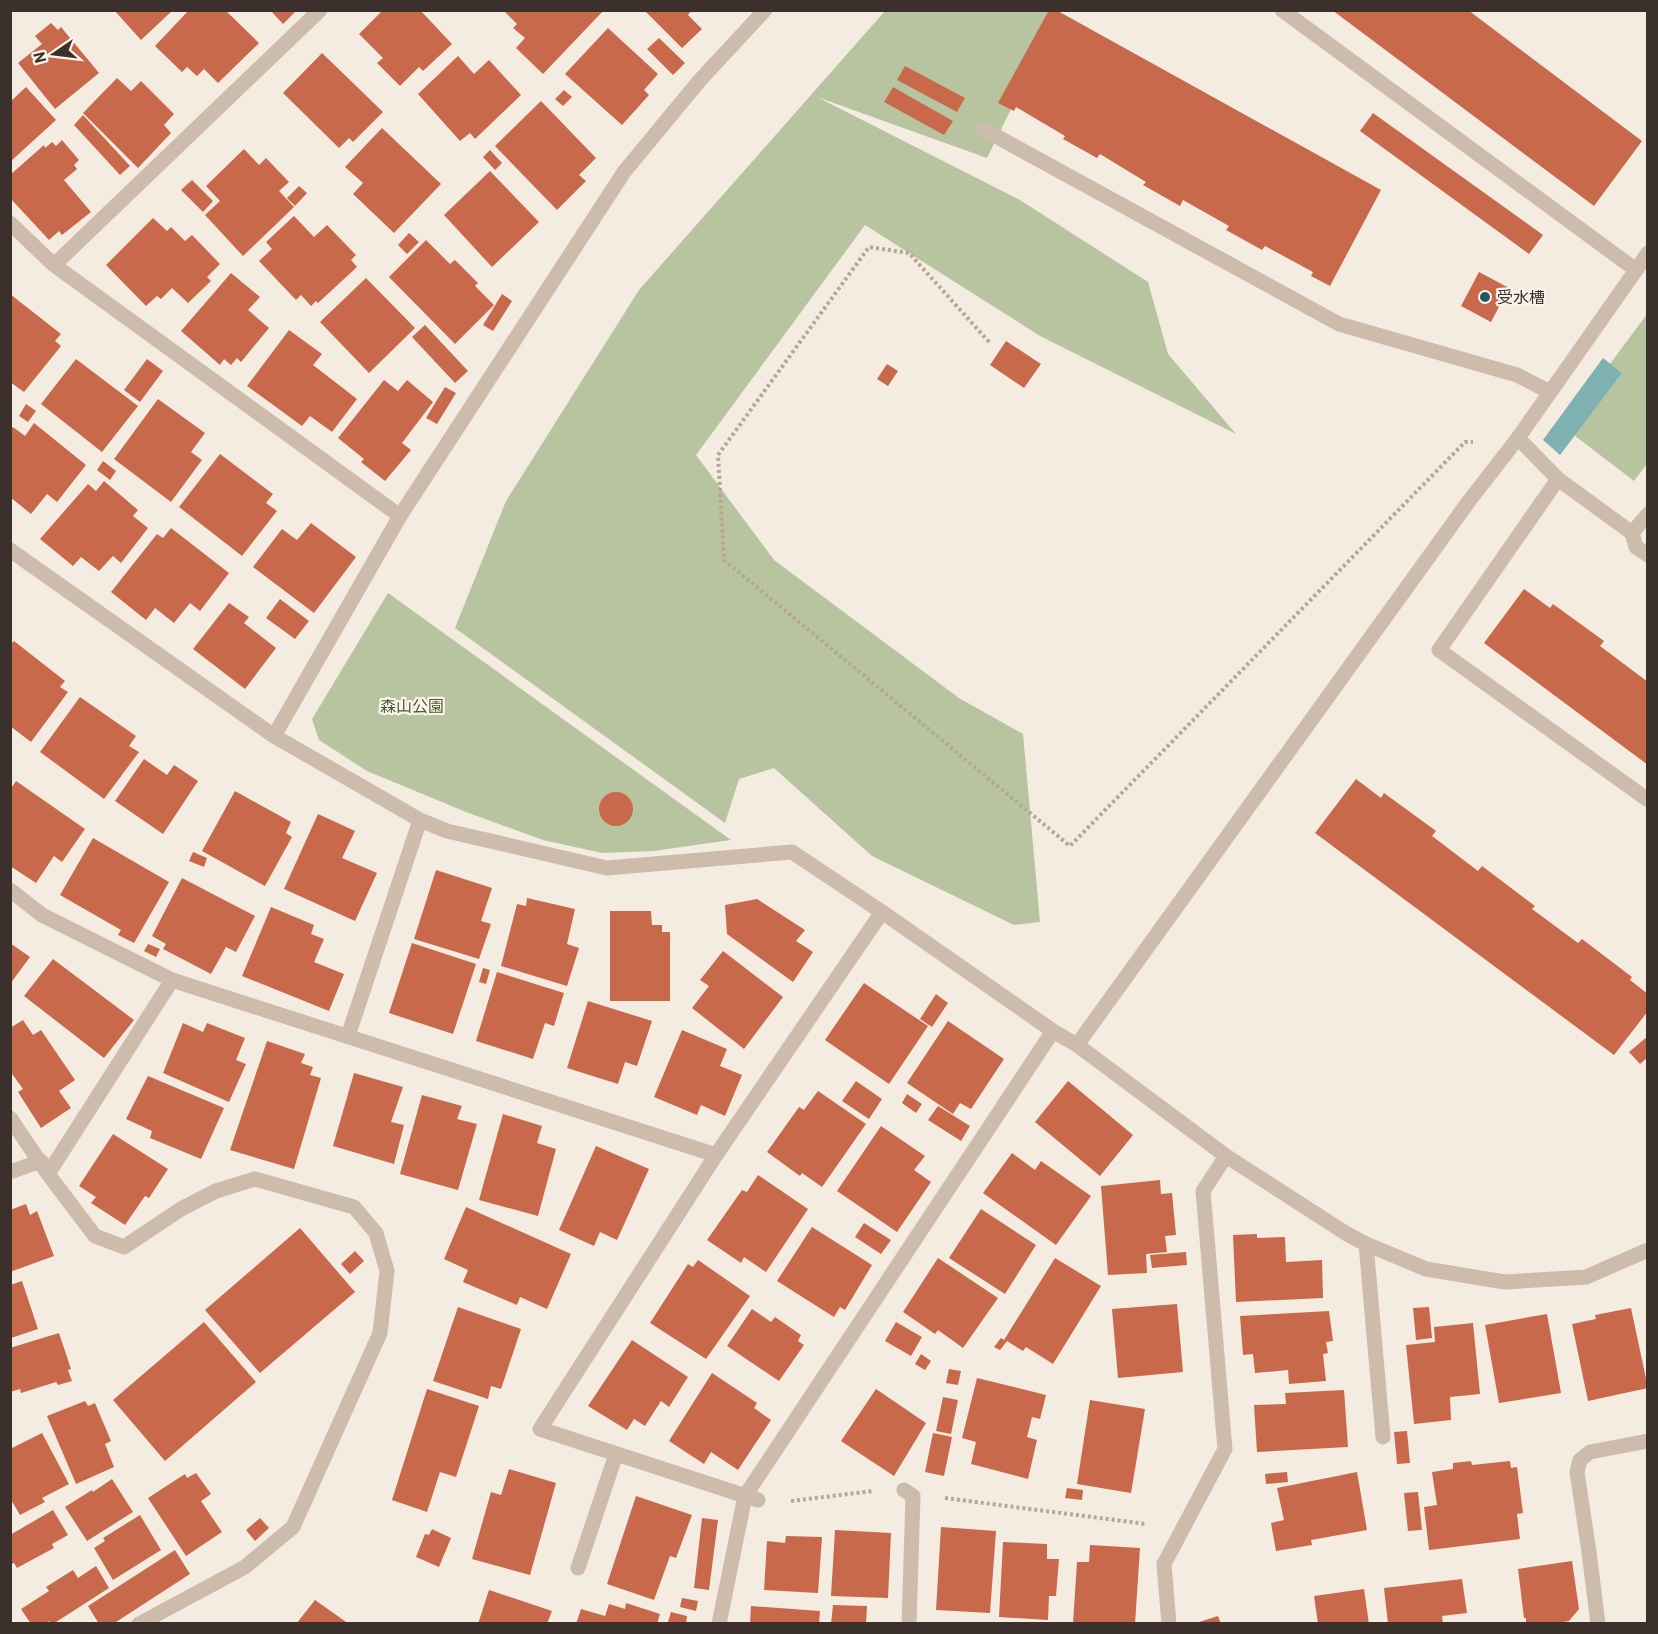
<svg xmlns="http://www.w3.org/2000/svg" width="1658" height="1634" font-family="Barlow,'Noto Sans JP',sans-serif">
<rect width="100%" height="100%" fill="#f4ebe1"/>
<!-- green -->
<path fill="#b8c4a0" d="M 885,11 L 1059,11 L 987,158 L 817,97 L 1020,200 L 1148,282 L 1168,354 L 1236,434 L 1040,336 L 865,225 L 696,455 L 774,560 L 959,698 L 1023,734 L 1040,922 L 1014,925 L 872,856 L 774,768 L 739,779 L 725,823 L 455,628 L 506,501 L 639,290 Z
M 1647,314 L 1647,464 L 1634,481 L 1574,435 L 1622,373 L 1610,364 Z
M 388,593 L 731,840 L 653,851 L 602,853 L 543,840 L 466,812 L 367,771 L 319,740 L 312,719 Z"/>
<!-- water -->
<path fill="#7fb0b2" d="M 1603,358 L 1622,373 L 1560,455 L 1543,440 Z"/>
<!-- building -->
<path fill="#c8694b" d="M 114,10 L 173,10 L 141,40 Z
M 189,10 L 225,10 L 259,43 L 218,83 L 204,69 L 197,76 L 187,67 L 182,72 L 155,46 Z
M 270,10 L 297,10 L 283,24 Z
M 383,10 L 420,10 L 452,44 L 423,71 L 419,67 L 400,86 L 377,63 L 383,58 L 359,34 Z
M 503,10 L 604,10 L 543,74 L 516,48 L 525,38 L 513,28 L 517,24 Z
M 644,10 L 692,10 L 688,15 L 702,29 L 682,48 Z
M 1049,10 L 1056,10 L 1381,190 L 1330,286 L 1311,276 L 1313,272 L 1265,246 L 1262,250 L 1226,230 L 1229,226 L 1183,200 L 1180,206 L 1143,185 L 1146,182 L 1100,154 L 1097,158 L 1063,139 L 1065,136 L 1016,107 L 1014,111 L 998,103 Z
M 1332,10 L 1468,10 L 1642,141 L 1594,206 Z
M 51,23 L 58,30 L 61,27 L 99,73 L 55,109 L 18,63 L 42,44 L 35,36 Z
M 608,28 L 658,74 L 644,90 L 649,95 L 622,125 L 565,74 Z
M 659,38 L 685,63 L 673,75 L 647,49 Z
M 322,53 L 383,112 L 353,142 L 349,138 L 339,148 L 283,93 Z
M 458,56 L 474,74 L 489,60 L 521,95 L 475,139 L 470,133 L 460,141 L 418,94 Z
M 905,66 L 965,98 L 957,112 L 897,80 Z
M 117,78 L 131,91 L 141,81 L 174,114 L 164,125 L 171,133 L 138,168 L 83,113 Z
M 26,87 L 56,120 L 10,162 L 10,102 Z
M 893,87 L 953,121 L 944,135 L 884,102 Z
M 564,90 L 572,97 L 563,106 L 555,99 Z
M 541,101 L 596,158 L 579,175 L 586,181 L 557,210 L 495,146 Z
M 1373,113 L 1543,235 L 1529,254 L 1360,131 Z
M 83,115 L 130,166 L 120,175 L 74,125 Z
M 382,128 L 441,184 L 394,233 L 353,194 L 363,183 L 345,167 Z
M 62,140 L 79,160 L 74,165 L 77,169 L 64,180 L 91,212 L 62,235 L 59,231 L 49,240 L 10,198 L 10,175 L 44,145 L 45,148 L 52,142 L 56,146 Z
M 244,149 L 259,165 L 266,158 L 289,182 L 279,191 L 294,207 L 243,256 L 205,215 L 220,201 L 206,186 Z
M 490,150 L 502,163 L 495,170 L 483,157 Z
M 490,171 L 539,222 L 492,267 L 444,215 Z
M 192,180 L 213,201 L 203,212 L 181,190 Z
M 299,186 L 307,193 L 295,206 L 287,198 Z
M 294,216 L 314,237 L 327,225 L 356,255 L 351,260 L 357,267 L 318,303 L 316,301 L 311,306 L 301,295 L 296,300 L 259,261 L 272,249 L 266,242 Z
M 153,218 L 167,231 L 171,227 L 185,241 L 192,235 L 220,264 L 207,277 L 211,281 L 188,303 L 172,288 L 161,299 L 157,296 L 146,306 L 106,265 Z
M 409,233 L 419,242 L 407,254 L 398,245 Z
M 426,240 L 450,264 L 455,260 L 478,283 L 475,286 L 494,305 L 455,344 L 389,277 Z
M 1479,272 L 1509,288 L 1491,322 L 1461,306 Z
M 231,273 L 260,297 L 248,310 L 269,328 L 241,362 L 237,358 L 231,365 L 224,359 L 220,365 L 181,331 Z
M 366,278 L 415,328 L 369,373 L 320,322 Z
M 10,294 L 61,334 L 55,341 L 61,346 L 24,392 L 10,382 Z
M 502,294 L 512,301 L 493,331 L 483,325 Z
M 425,325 L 468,371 L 455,383 L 412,337 Z
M 289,330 L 322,354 L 313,365 L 357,399 L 332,432 L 310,416 L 302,426 L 247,386 Z
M 1006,341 L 1041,364 L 1024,388 L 990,365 Z
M 76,359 L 138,406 L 102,452 L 41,404 Z
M 147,359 L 163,371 L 140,402 L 124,390 Z
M 887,364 L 898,371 L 888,386 L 877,379 Z
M 384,380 L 398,391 L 407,380 L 433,402 L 402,443 L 411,450 L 385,481 L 361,462 L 364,459 L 338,438 Z
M 445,387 L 456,393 L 437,424 L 426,418 Z
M 158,399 L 205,433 L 191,452 L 202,460 L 171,502 L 114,459 Z
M 26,404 L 36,411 L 28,422 L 19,416 Z
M 34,423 L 86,465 L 57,502 L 47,494 L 31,514 L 10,497 L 10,431 L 13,427 L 25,436 Z
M 220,454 L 273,494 L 266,503 L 277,511 L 242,556 L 179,507 Z
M 103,461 L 116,471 L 110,480 L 97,470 Z
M 104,481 L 138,510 L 133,516 L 148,528 L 121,563 L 113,556 L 99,571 L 81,557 L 73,566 L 40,539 L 88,484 L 96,491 Z
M 311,523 L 356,557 L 314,613 L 253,567 L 282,529 L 297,540 Z
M 171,528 L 229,573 L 200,611 L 190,603 L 174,623 L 155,608 L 146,620 L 111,592 L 157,534 L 163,538 Z
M 1524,589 L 1550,608 L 1553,604 L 1604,641 L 1600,646 L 1648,682 L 1648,765 L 1484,643 Z
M 280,599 L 309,621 L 295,639 L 266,618 Z
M 229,603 L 249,617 L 244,623 L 276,648 L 245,689 L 193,649 Z
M 14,641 L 65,681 L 60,687 L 68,692 L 31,742 L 10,726 L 10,645 Z
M 80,697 L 136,736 L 129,746 L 139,752 L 104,799 L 40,752 Z
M 144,759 L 167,775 L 174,765 L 198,781 L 163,834 L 115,801 Z
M 1356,779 L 1381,798 L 1384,793 L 1436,831 L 1432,836 L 1478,871 L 1482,866 L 1535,906 L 1532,909 L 1578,943 L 1582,939 L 1632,977 L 1630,980 L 1648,994 L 1648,1011 L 1614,1055 L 1315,833 Z
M 16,781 L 85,829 L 62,862 L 54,856 L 36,883 L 10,866 L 10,790 Z
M 235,791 L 291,822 L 286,833 L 292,837 L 265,886 L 202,851 Z
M599 809a17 17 0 1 1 34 0a17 17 0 1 1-34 0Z
M 318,814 L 355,831 L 342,858 L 377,873 L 355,921 L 284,889 Z
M 93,838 L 169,882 L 134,943 L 118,935 L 121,930 L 60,895 Z
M 193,852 L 207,858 L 204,867 L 189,861 Z
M 436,870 L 492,888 L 481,921 L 491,924 L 479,959 L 414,939 Z
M 182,878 L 255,916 L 236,952 L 226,947 L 211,974 L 163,949 L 166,944 L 152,936 Z
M 527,898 L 575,909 L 567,944 L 579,948 L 567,986 L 501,966 L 517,904 L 526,906 Z
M 757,899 L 805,930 L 796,941 L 813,952 L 793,982 L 727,934 L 725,905 Z
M 271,907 L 314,925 L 311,934 L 324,939 L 314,962 L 344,974 L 329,1011 L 242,976 Z
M 610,911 L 651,911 L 652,925 L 662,925 L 662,932 L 670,932 L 670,1001 L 610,1001 Z
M 10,943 L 30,957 L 10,984 Z
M 412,943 L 476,964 L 453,1034 L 389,1013 Z
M 148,944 L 160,949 L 156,957 L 144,951 Z
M 723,951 L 783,997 L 744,1049 L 692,1008 L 709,986 L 700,980 Z
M 53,959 L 134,1020 L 104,1058 L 24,996 Z
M 483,968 L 490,970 L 486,984 L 479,982 Z
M 497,972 L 564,993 L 554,1026 L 545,1023 L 533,1059 L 476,1041 Z
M 864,983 L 928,1026 L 889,1084 L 825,1040 Z
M 936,994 L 948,1003 L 932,1027 L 920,1019 Z
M 588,1001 L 652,1021 L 637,1066 L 625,1062 L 618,1084 L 567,1068 Z
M 23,1020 L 33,1035 L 41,1030 L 75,1080 L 59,1091 L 71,1108 L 41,1128 L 18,1092 L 23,1089 L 10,1071 L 10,1028 Z
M 948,1021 L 1004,1059 L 971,1109 L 960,1103 L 953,1114 L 907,1083 Z
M 183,1023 L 203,1032 L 207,1023 L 245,1038 L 236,1060 L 246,1064 L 229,1102 L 163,1073 Z
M 682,1030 L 727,1049 L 720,1066 L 742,1075 L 725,1116 L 701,1105 L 697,1115 L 654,1097 Z
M 1648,1036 L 1648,1057 L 1640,1064 L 1629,1052 Z
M 267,1041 L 305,1054 L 301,1063 L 313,1067 L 310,1075 L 321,1078 L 294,1169 L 230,1150 Z
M 354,1073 L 403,1087 L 391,1122 L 404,1125 L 394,1164 L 333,1146 Z
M 148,1076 L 224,1108 L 201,1159 L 150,1138 L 152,1131 L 126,1119 Z
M 856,1081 L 882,1099 L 869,1119 L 842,1101 Z
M 1068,1081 L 1133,1135 L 1100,1176 L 1035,1122 Z
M 818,1091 L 866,1124 L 822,1187 L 802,1173 L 800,1176 L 767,1152 L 799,1107 L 804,1110 Z
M 907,1094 L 922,1104 L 916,1113 L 902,1103 Z
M 422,1095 L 462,1106 L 457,1119 L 477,1124 L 458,1190 L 400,1174 Z
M 938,1106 L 970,1126 L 961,1141 L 928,1120 Z
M 503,1114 L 542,1126 L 537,1143 L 556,1149 L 538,1216 L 479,1200 Z
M 881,1126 L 925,1156 L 914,1170 L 931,1182 L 897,1232 L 837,1191 Z
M 113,1134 L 168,1169 L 149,1198 L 145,1196 L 125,1225 L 91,1203 L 96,1197 L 79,1186 Z
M 596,1146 L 649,1169 L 617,1240 L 600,1232 L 594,1246 L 559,1230 Z
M 1012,1153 L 1035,1170 L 1041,1161 L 1091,1196 L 1056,1245 L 983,1193 Z
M 758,1175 L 808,1209 L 766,1272 L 744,1257 L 741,1263 L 707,1240 L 742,1190 L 747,1192 Z
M 1160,1180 L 1161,1194 L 1172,1193 L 1176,1235 L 1165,1236 L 1167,1252 L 1146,1254 L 1147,1273 L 1108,1275 L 1101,1186 Z
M 26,1204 L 30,1215 L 37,1211 L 54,1256 L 10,1272 L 10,1210 Z
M 466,1207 L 571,1254 L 547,1309 L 520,1297 L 517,1305 L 463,1282 L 468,1270 L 444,1259 Z
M 981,1209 L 1036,1245 L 1005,1294 L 949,1258 Z
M 864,1223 L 891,1240 L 881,1254 L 855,1237 Z
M 812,1227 L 872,1265 L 845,1310 L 840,1307 L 834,1317 L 777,1281 Z
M 300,1228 L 355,1292 L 260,1373 L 205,1310 Z
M 1257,1234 L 1257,1238 L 1285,1237 L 1286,1262 L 1322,1260 L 1323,1298 L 1236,1302 L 1233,1235 Z
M 355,1251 L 364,1261 L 350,1274 L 341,1264 Z
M 1186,1252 L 1187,1265 L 1152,1268 L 1150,1255 Z
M 938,1258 L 998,1298 L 963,1348 L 938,1330 L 935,1334 L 903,1312 Z
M 1055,1258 L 1101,1286 L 1053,1364 L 1026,1347 L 1023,1351 L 1007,1341 L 1000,1350 L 994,1347 L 1001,1338 L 1004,1340 Z
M 698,1260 L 750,1296 L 706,1359 L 650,1323 L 688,1264 L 693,1267 Z
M 22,1281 L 38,1329 L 11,1338 L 10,1285 Z
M 1177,1304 L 1183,1372 L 1118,1378 L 1112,1309 Z
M 458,1307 L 521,1329 L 501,1389 L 491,1386 L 488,1399 L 433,1381 Z
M 1429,1307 L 1432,1338 L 1416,1340 L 1413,1308 Z
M 1631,1308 L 1648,1388 L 1588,1401 L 1572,1324 L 1596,1319 L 1595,1315 Z
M 752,1309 L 771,1322 L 775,1317 L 801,1335 L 798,1341 L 804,1345 L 779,1381 L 727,1346 Z
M 1329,1311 L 1333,1341 L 1326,1342 L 1328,1353 L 1323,1354 L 1326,1381 L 1289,1384 L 1288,1370 L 1255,1373 L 1253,1354 L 1243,1355 L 1240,1316 Z
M 1547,1314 L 1561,1393 L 1499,1403 L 1485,1325 Z
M 204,1322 L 256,1382 L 165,1461 L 113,1400 Z
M 896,1322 L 922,1337 L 911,1356 L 885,1341 Z
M 1473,1323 L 1480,1394 L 1450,1397 L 1451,1420 L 1414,1424 L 1406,1345 L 1435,1342 L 1434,1327 Z
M 59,1333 L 71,1369 L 68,1370 L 72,1381 L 58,1385 L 56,1382 L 21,1393 L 20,1389 L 10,1392 L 10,1348 Z
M 632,1340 L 688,1377 L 669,1407 L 661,1401 L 645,1426 L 634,1419 L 627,1430 L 588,1406 Z
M 921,1354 L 931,1361 L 925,1370 L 915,1364 Z
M 949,1369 L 961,1371 L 958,1385 L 946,1383 Z
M 712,1373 L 757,1403 L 754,1408 L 771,1420 L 738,1470 L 711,1452 L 704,1464 L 669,1441 Z
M 977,1378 L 1046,1395 L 1040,1419 L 1032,1417 L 1027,1437 L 1037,1440 L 1028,1479 L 971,1464 L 976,1442 L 962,1438 Z
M 427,1389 L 479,1406 L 456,1477 L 440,1472 L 427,1512 L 392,1500 Z
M 876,1389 L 926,1423 L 894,1476 L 841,1441 Z
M 1344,1390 L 1348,1447 L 1257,1452 L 1254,1405 L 1286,1404 L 1285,1393 Z
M 943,1397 L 958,1400 L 951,1434 L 936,1431 Z
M 1090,1400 L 1145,1409 L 1131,1493 L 1077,1484 Z
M 85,1401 L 88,1406 L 95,1403 L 111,1441 L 105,1444 L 114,1467 L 76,1484 L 47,1416 Z
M 1407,1431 L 1410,1463 L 1397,1464 L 1394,1432 Z
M 42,1433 L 69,1484 L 42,1498 L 45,1502 L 20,1515 L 10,1498 L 10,1449 Z
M 933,1433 L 952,1437 L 944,1476 L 925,1472 Z
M 1471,1461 L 1472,1465 L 1510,1461 L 1511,1468 L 1517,1467 L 1523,1513 L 1517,1514 L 1520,1539 L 1429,1550 L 1424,1507 L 1437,1505 L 1432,1472 L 1453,1469 L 1453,1463 Z
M 509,1469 L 556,1483 L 530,1575 L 472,1559 L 491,1492 L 501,1495 Z
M 1287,1472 L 1288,1482 L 1266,1484 L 1265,1474 Z
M 1357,1472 L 1367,1530 L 1311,1540 L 1312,1545 L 1276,1551 L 1271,1523 L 1284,1520 L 1277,1488 Z
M 196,1473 L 211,1494 L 201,1501 L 222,1532 L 186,1556 L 148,1498 L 185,1474 L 187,1478 Z
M 112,1479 L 133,1512 L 87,1541 L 65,1507 L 92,1490 L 93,1492 Z
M 1067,1488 L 1083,1490 L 1082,1500 L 1065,1498 Z
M 1418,1492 L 1422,1530 L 1408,1531 L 1404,1493 Z
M 636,1496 L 692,1515 L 676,1558 L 670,1556 L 654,1600 L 607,1584 Z
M 53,1510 L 68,1535 L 52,1544 L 54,1548 L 17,1568 L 14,1563 L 10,1564 L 10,1535 Z
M 140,1515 L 161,1550 L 113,1580 L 94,1548 L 105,1541 L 103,1538 Z
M 260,1518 L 269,1528 L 255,1541 L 246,1530 Z
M 702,1518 L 718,1520 L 709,1590 L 694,1588 Z
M 941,1527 L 996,1531 L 990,1613 L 936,1610 Z
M 432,1529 L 451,1538 L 439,1567 L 416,1557 L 425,1534 L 429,1535 Z
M 835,1530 L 891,1533 L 888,1598 L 831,1596 Z
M 786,1536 L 822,1537 L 818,1593 L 764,1590 L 767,1541 L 785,1543 Z
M 1003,1542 L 1047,1544 L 1047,1559 L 1059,1559 L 1056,1596 L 1049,1596 L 1048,1620 L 999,1617 Z
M 1090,1545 L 1140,1548 L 1135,1624 L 1073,1623 L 1077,1562 L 1089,1562 Z
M 175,1550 L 190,1574 L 113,1624 L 99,1624 L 88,1606 Z
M 1572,1561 L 1579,1609 L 1569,1621 L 1550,1624 L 1526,1624 L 1526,1618 L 1524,1618 L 1518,1569 Z
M 96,1566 L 109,1588 L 53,1624 L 50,1624 L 49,1621 L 45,1624 L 31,1624 L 21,1609 L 49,1591 L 46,1587 L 73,1570 L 78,1578 Z
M 1462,1579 L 1467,1613 L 1442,1616 L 1443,1624 L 1388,1624 L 1384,1588 Z
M 1364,1589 L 1369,1624 L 1318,1624 L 1314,1596 Z
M 489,1590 L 552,1611 L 547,1624 L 478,1624 Z
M 682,1598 L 698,1601 L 696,1611 L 680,1607 Z
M 315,1600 L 349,1624 L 296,1624 Z
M 626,1603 L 660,1614 L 657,1624 L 576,1624 L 581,1609 L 605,1616 L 609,1604 L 625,1609 Z
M 833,1605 L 867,1606 L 866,1624 L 831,1624 Z
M 751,1606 L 820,1611 L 819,1624 L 750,1624 Z
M 671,1612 L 687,1616 L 686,1624 L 668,1622 Z
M 1218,1616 L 1221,1624 L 1196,1624 L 1196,1623 Z"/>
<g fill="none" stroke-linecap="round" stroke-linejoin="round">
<!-- path -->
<path stroke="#b9a596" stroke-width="4" stroke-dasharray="3 3" stroke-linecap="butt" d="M 989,342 L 909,253 L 869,247 L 718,455 L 724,560 L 1070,846 L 1465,442 L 1473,442
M 945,1498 L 1146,1524
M 791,1501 L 873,1491"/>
<!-- lane -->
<path stroke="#cdbbac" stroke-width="15" d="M 1282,10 L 1636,270
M 983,129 L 1339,324 L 1517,375 L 1550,392
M 1518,438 L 1558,479 L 1632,533 L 1636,547 L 1648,555
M 1558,479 L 1439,650 L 1648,800
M 1632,533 L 1648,514
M 10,1172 L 41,1161
M 1366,1244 L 1383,1437
M 1589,1552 L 1577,1472 L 1580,1460 L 1590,1452 L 1648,1441
M 578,1568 L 616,1454"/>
<!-- street -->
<path stroke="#cdbbac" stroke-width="15" d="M 10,223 L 54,265 L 400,516
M 54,265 L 320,10
M 10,550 L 274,736 L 420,820 L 447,831 L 607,868 L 792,852 L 882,912 L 1053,1031 L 1077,1045 L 1226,1156 L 1347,1234 L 1366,1244 L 1426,1269 L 1505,1282 L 1586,1277 L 1648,1250
M 274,736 L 400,516 L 624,172 L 700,80 L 765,10
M 10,890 L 42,915 L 172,980 L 716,1155 L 882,912
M 348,1036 L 420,820
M 1077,1045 L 1469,501 L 1518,438 L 1648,253
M 10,1118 L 48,1174 L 95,1236 L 124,1247 L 181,1209 L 216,1191 L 255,1179 L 354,1207 L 376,1233 L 387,1271 L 380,1333 L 293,1527 L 245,1567 L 139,1624
M 716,1155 L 540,1429 L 758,1500
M 48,1174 L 172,980
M 904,1490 L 913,1496 L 909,1624
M 1589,1552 L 1598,1624
M 719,1624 L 745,1496 L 1053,1031
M 1169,1624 L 1164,1564 L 1225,1449 L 1203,1191 L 1226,1156"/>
</g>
<!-- markers -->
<circle fill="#1f5a5e" stroke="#fbf5ee" stroke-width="2" cx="1485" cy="297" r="6"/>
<g text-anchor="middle" stroke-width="4.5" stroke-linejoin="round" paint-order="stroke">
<!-- poi labels -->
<g font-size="16" fill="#3b302b" stroke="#fbf5ee" text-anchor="start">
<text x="1497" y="303">受水槽</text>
</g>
<!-- park labels -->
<g font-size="16" fill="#4a5a2e" stroke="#fbf5ee">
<text x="412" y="712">森山公園</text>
</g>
</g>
<!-- border -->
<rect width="1658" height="1634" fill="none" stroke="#3b302b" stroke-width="24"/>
<!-- north arrow -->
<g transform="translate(54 54) rotate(256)" stroke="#fbf5ee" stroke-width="4.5" paint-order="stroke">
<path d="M0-4.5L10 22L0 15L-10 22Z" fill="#3b302b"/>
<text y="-9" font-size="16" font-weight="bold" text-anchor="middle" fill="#3b302b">N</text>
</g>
</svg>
